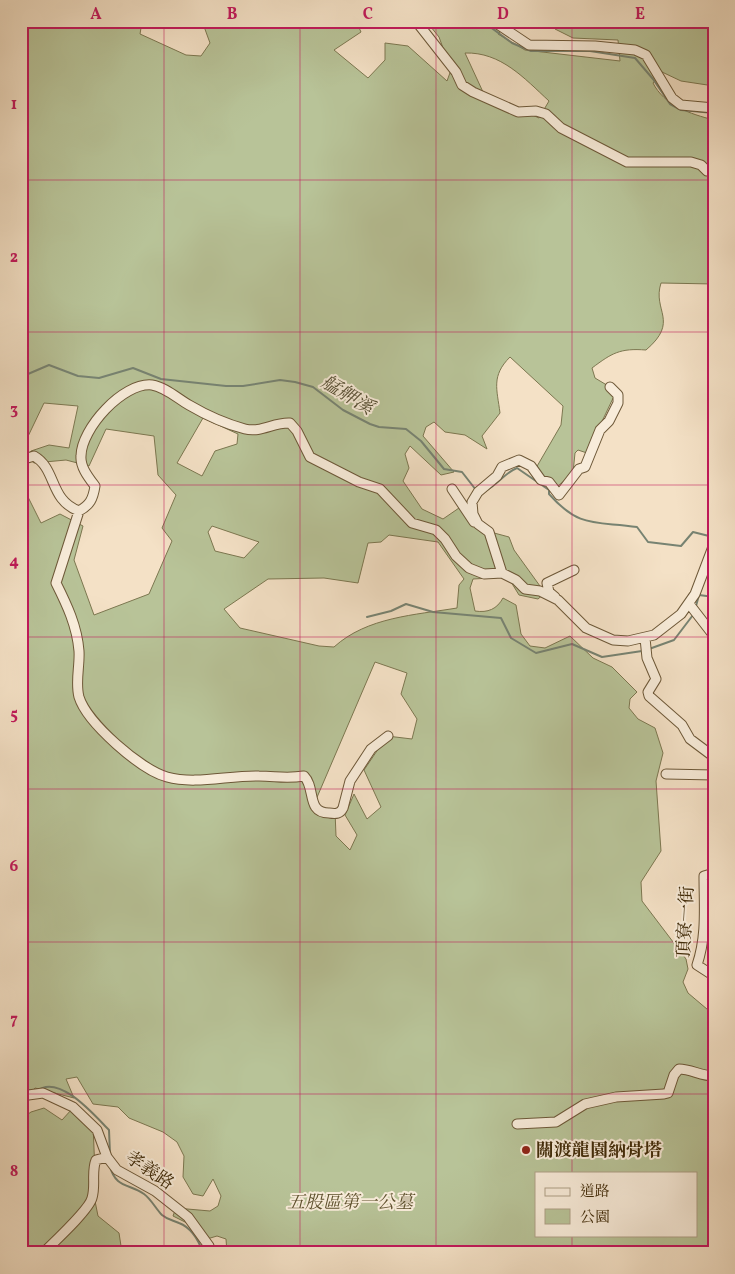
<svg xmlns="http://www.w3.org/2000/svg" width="735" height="1274" font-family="Vollkorn,'Noto Serif TC',serif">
<rect width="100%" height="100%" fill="#f4e1c6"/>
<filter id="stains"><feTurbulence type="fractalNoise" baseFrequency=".004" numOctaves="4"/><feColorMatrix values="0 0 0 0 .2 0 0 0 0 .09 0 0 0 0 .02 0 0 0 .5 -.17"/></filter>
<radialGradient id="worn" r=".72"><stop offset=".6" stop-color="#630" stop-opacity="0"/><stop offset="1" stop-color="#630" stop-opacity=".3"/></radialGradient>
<!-- green -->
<path fill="#b8c398" stroke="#7c7750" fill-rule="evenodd" d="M 21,21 L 136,21 L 141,28 L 140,34 L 186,55 L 201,56 L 210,43 L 202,21 L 356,21 L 361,32 L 334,50 L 368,78 L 385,60 L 385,43 L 408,46 L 447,81 L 451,70 L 439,37 L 426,21 L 510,21 L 498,34 L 525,50 L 620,61 L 618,40 L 573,38 L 555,29 L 555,21 L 714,21 L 714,86 L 681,81 L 662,72 L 653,83 C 664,105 690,114 714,120 L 714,284 L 661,283 C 652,311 680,321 646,350 C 620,348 612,353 592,368 L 595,378 L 615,390 L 615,394 L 587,453 L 578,450 L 575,453 L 573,473 L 558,486 L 553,487 L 536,468 L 561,425 L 563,406 L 510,357 C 491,376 497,389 500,413 L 482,436 L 487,449 L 465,435 L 445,432 L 434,422 L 426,427 L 423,436 L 454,472 L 441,475 L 410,446 L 405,454 L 409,468 L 403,481 L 422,509 L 443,519 L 459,508 L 483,530 L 509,537 L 514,550 L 545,593 L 538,599 L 519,595 L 508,577 L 473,579 L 470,588 L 475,611 C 488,613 497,609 503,598 L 516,605 L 521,634 L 530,646 L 545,648 L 570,636 L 593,658 L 612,667 L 637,692 L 630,699 L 629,708 L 638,719 L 655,728 L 663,753 L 656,781 L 661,851 L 641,882 L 642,901 L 686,959 L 688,969 L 683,982 L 688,993 L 714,1015 L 714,1253 L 227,1253 L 226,1239 L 217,1236 L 207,1239 L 197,1228 L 173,1216 L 176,1208 L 210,1211 L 218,1206 L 221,1196 L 213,1179 L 203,1196 L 193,1194 L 183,1177 L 184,1156 L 177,1142 L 163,1132 L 129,1118 L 118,1107 L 93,1104 L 77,1077 L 66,1079 L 74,1098 L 35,1088 L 21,1105 L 21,483 L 41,523 L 60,514 L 83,526 L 74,560 L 94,615 L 149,594 L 172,541 L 162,528 L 176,495 L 158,475 L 154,436 L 106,429 L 89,466 L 66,460 L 34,463 L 28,458 L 31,451 L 49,445 L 69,448 L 78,406 L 44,403 L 21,451 ZM 465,53 C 501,52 524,78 549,101 L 539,118 L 483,92 ZM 203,418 L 238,434 L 237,444 L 215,451 L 202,476 L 177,463 ZM 212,526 L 259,542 L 244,558 L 215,551 L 208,532 ZM 389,535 L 438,542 L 464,579 L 459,585 L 457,608 C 415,615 367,617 334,647 L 319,646 L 240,628 L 224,609 L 268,579 L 324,578 L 358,583 L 368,543 L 381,542 ZM 375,662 L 407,673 L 401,694 L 417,719 L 412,739 L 387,736 L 364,770 L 381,807 L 367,819 L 354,794 L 345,815 L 357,835 L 350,850 L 336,836 L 335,811 L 312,809 ZM 536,1173 L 696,1173 L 696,1235 L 536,1235 Z
M 44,1108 L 62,1120 L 72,1109 L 93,1124 L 95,1173 L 91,1181 L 98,1216 L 119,1233 L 121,1246 L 129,1253 L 21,1253 L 21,1119 L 31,1112 Z"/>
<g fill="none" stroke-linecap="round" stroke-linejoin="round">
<!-- stream -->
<path stroke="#778372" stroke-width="2" d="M 436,21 L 446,25 L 457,21
M 482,21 L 512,43 L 531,51 L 590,51 L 635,58 L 653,79 L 670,104 L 681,110 L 714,113
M 21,377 L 49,365 L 78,376 L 99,378 L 133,368 L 161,379 L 226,386 L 243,386 L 280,380 L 295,382 L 313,387 L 343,410 L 370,424 L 379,427 L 406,429 L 421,441 L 444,469 L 462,472 L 476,490
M 485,491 C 498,485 504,473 517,468 L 549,490 L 549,494 C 580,529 595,521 637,527 L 648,542 L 681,546 L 693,532 L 709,536 L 712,542
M 696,606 L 699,595 L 714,597
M 367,617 L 391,611 L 406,604 L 433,612 L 501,618 L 511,638 L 536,653 L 572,644 L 602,657 L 642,651
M 649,649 L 674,640 L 693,615
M 37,1091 C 59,1073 95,1116 109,1130 L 110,1154
M 110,1166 C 115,1188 130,1184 144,1194 C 151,1199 156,1209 162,1215 C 168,1220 172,1220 179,1223 C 192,1228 199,1241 203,1253"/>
<defs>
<path id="minor" d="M 416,21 L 456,72 L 462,85 L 473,92 L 518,112 L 536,111 L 546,114 L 561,128 L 627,162 L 691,162 L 701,165 L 707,171 L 714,171
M 493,21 L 529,45 L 595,46 L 635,50 L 646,55 L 672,98 L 681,105 L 714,108
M 21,460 L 34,456 C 57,469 49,500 79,511 C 90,505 93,499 95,486 C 89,478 80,467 81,456 C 81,429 123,382 152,385 C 165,387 177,398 189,405 C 206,415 226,424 245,429 C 261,433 274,422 290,423 L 297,431 L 310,457 L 359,482 L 380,489 L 412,523 L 436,530 L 445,539 L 456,556 L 469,568 L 484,574 L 502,573 L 516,580 L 525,589 L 540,591 L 558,600 L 586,628 L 613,640 L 628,641 L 654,635 L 681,614 L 695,594 L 714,544
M 452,489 L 474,522
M 79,511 L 56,583 C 67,605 77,626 79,651 C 80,666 75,682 79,697 C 87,723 141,770 167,777 C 196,785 229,775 259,776 C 276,776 285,779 304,776 C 316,788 306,813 329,813 C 336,814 340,814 343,808 L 350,781 L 371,749 L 388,736
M 502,573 L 489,532 L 478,524 L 473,514 L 472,502 L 478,492 L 497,476 L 502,467 L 519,460 L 531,466 L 541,480 L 549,482 L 559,495 L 579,469 L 585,467 L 600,430 L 609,421 L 618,403 L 618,395 L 610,387
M 555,597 L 549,592 L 547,583 L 574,570
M 690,605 L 714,636
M 645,638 L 647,658 L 656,679 L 648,692 L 649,696 L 682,725 L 690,739 L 714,757
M 666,774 L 714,775
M 714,873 L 704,876 C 704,907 707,935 697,965 L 714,976
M 21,1096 L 43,1093 L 73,1107 L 97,1130 L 107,1157 L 117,1170 L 155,1191 L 188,1217 L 209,1246 L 211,1253
M 517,1124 L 556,1122 L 585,1104 L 616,1097 L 664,1094 L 668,1093 L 674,1075 L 679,1069 C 691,1069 701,1076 714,1076
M 43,1253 C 54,1242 89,1210 92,1198 C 96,1185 91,1172 96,1160 L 107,1157"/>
</defs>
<!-- minor casing -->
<use href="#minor" stroke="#6d5838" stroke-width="11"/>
<!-- minor -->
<use href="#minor" stroke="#f8ecda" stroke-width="9"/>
</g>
<!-- grid -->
<path fill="none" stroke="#c2185b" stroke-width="1" stroke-opacity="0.55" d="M 164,21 L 164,1253M 300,21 L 300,1253M 436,21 L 436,1253M 572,21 L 572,1173M 21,180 L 714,180M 21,332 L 714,332M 21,485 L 714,485M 21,637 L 714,637M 21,789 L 714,789M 21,942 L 714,942M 21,1094 L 714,1094M 572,1235 L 572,1253"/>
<!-- markers -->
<circle fill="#8f2418" stroke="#f8ecda" stroke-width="2" cx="526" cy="1150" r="5"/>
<g text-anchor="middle" stroke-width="4" stroke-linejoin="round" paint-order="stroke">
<!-- street labels -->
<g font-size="18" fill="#402b09" stroke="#f8ecda">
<text transform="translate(685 922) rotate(-87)" y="6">頂寮一街</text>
<text transform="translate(150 1170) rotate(34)" y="6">孝義路</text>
</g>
<!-- poi labels -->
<g font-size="18" font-weight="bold" fill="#402b09" stroke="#f8ecda" text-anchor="start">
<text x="536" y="1156">關渡龍園納骨塔</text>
</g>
<!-- park labels -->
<g font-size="18" font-style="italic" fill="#5e512d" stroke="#f8ecda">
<text x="350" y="1208">五股區第一公墓</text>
</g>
<!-- water labels -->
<g font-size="19" font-style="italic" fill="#575035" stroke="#f8ecda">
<text transform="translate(348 394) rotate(31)" y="7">艋舺溪</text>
</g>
</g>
<!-- margin -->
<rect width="735" height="1274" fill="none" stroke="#f4e1c6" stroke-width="55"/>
<!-- legend -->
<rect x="535" y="1172" width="162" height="65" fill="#f8ecda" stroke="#ae9f86"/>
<rect x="545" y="1188" width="25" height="8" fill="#f8ecda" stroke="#ae9f86"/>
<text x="580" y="1196" font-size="15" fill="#402b09">道路</text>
<rect x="545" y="1209" width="25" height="15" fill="#b8c398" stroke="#ae9f86"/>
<text x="580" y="1222" font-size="15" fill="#402b09">公園</text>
<rect x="28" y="28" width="680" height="1218" fill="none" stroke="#c2185b" stroke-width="2"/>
<g font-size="16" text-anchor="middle" font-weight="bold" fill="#c2185b">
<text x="96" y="19">A</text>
<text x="232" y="19">B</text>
<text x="368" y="19">C</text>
<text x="503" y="19">D</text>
<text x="640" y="19">E</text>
<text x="14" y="109">1</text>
<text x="14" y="262">2</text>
<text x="14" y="414">3</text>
<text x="14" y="566">4</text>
<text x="14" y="719">5</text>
<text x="14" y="871">6</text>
<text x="14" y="1024">7</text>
<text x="14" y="1176">8</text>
</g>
<rect width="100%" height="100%" filter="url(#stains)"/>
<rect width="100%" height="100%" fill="url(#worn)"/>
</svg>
